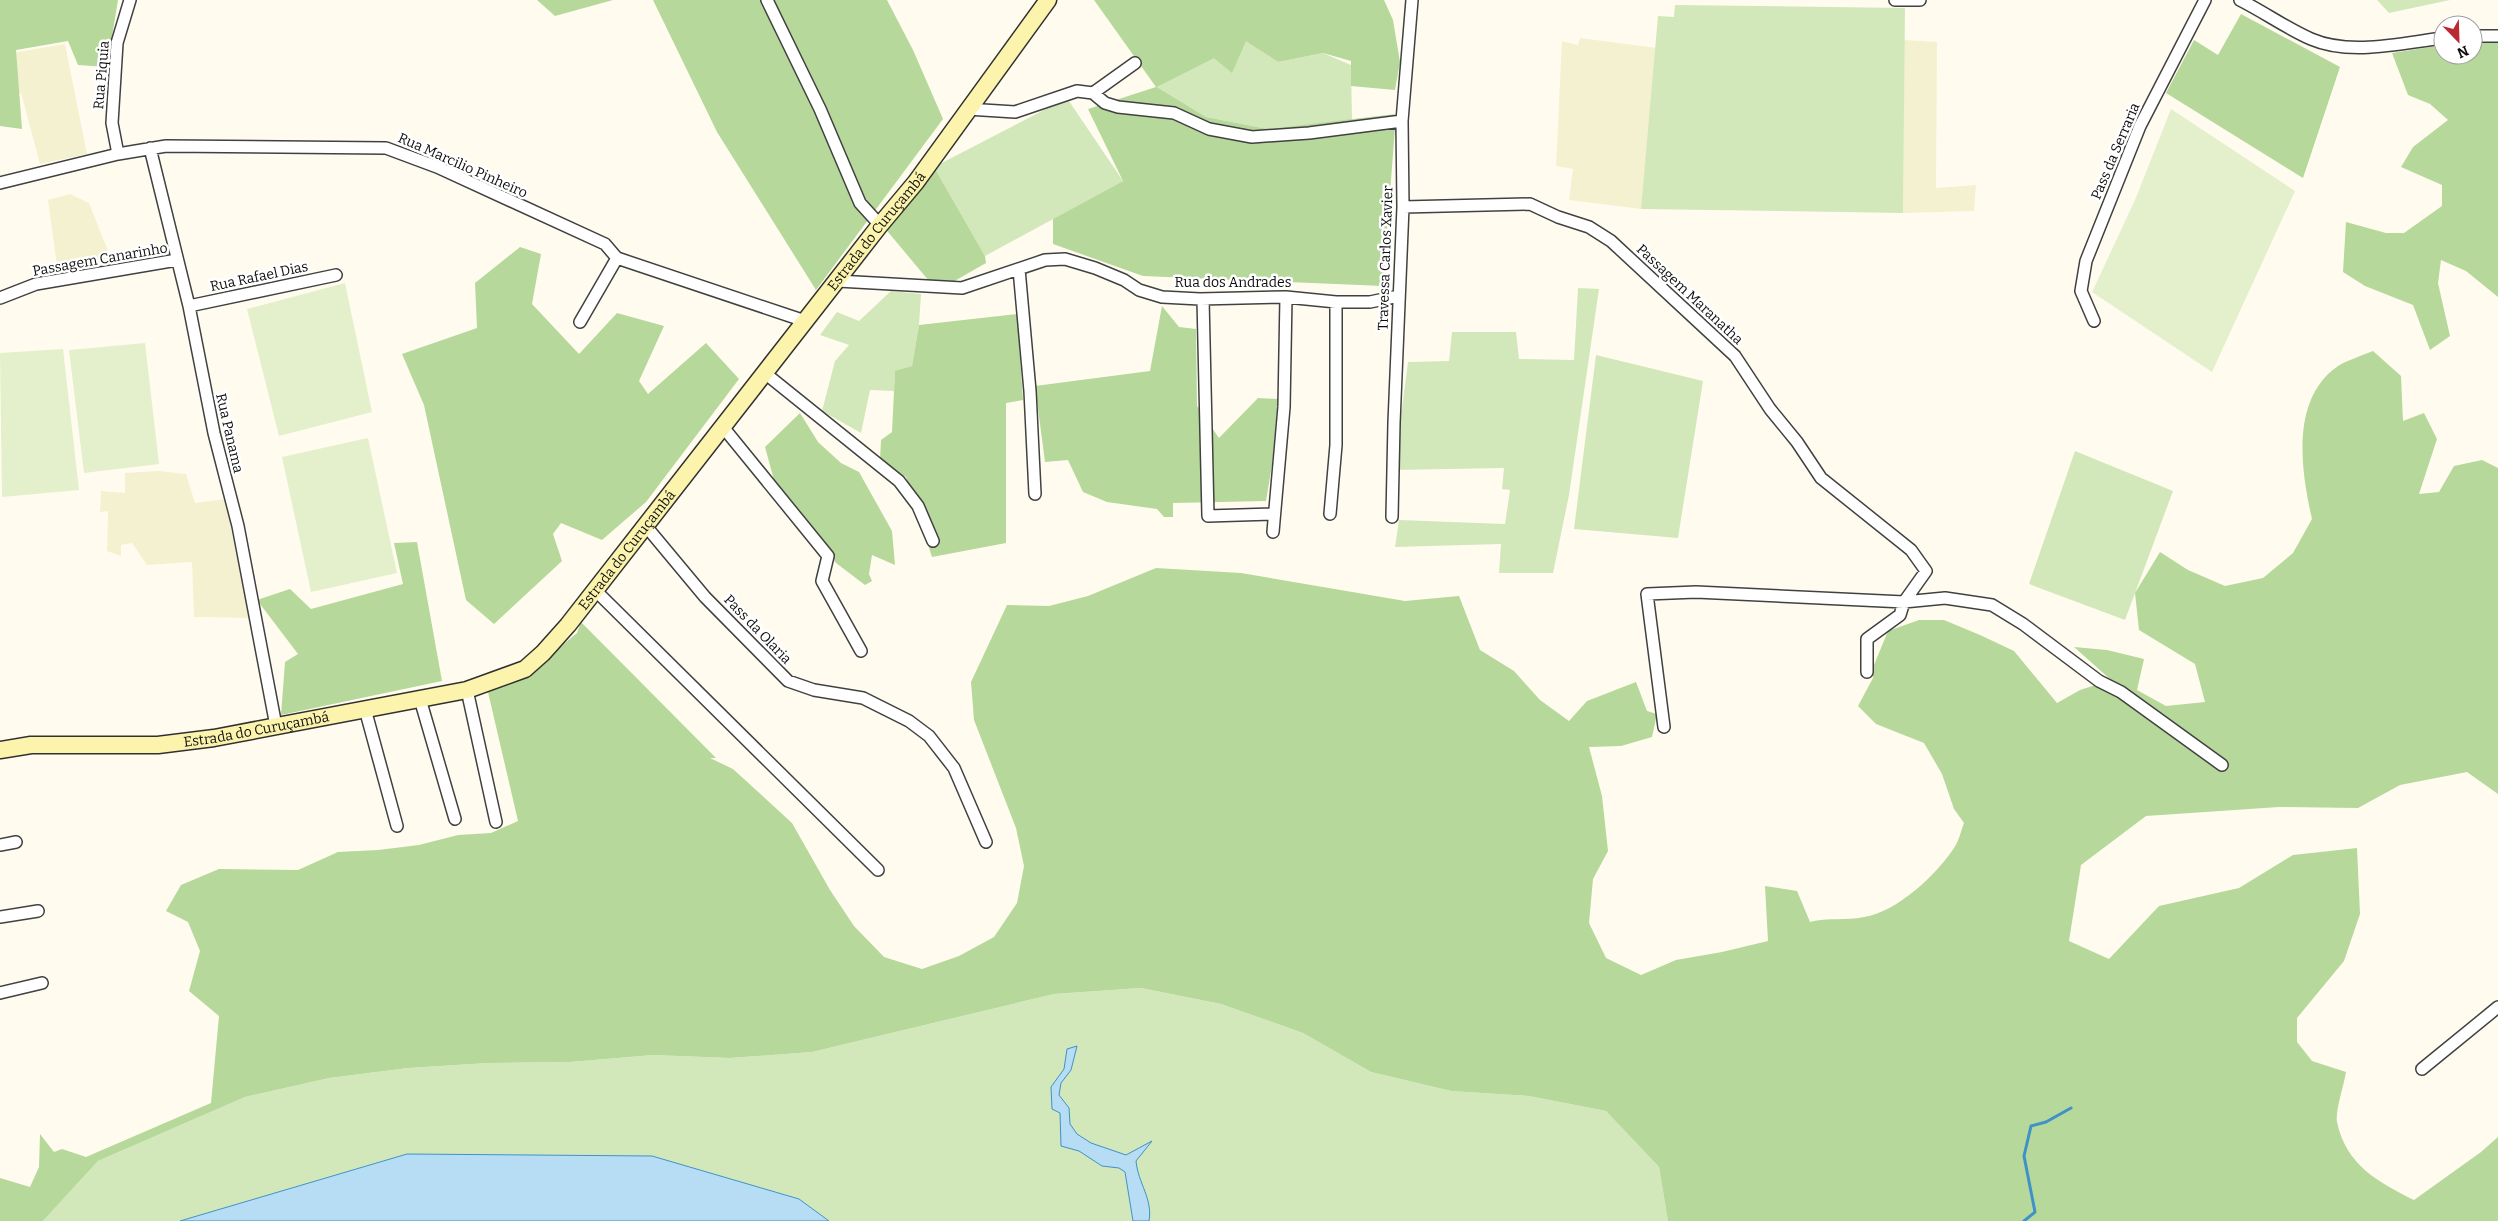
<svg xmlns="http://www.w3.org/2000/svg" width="2498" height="1221" font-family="Bitter,serif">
<rect width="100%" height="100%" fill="#fffcef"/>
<!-- farmland -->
<path fill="#f4f1d0" d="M 1580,38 L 1657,48 L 1641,209 L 1569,200 L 1573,169 L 1556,166 L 1562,41 L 1578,45 Z
M 1904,40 L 1937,42 L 1936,188 L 1976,185 L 1974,211 L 1903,213 Z
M 65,44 L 87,154 L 40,164 L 21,93 L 0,97 L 0,55 Z
M 70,194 L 89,203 L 112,261 L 58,273 L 48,200 Z
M 159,471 L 186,474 L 195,503 L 225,499 L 249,618 L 194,617 L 192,562 L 147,565 L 132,543 L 121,545 L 121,556 L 107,551 L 108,511 L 100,512 L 101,491 L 125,493 L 125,473 Z"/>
<!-- green -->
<path fill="#d2e8ba" d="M 2377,0 L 2450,0 L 2389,13 Z
M 1675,5 L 1905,8 L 1903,213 L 1641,209 L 1658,16 L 1674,17 Z
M 1246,40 L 1278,62 L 1323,53 L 1351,65 L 1352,120 L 1268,129 L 1206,117 L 1157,87 Z
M 1067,98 L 1123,181 L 985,256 L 934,167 Z
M 1578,288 L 1599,289 L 1569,495 L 1553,573 L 1499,573 L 1501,544 L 1395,547 L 1399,520 L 1505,524 L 1510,490 L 1502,489 L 1504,468 L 1394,470 L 1408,362 L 1449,361 L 1452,332 L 1516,332 L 1519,359 L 1574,360 Z
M 891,291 L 921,294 L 919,325 L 912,366 L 895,372 L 894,391 L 870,390 L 861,433 L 822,411 L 835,361 L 849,345 L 820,335 L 837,312 L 859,321 Z
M 1596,355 L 1703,381 L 1678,538 L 1574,529 Z
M 2075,451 L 2173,491 L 2125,620 L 2029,584 Z
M 1141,988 L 1221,1004 L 1303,1033 L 1371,1072 L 1451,1091 L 1529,1096 L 1606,1111 L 1659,1167 L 1668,1221 L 829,1221 L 799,1199 L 652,1156 L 407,1154 L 180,1221 L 43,1221 L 98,1161 L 245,1097 L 329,1078 L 408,1068 L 488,1063 L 570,1062 L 653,1055 L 730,1058 L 812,1052 L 1054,994 Z"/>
<!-- forest -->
<path fill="#b6d89a" d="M 0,0 L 118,0 L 107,67 L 78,65 L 68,41 L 16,50 L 22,129 L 0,126 Z
M 537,0 L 613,0 L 555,16 Z
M 653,0 L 887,0 L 913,50 L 943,119 L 816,290 L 717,132 Z
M 1094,0 L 1384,0 L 1393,20 L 1400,62 L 1395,90 L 1351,86 L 1351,61 L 1323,53 L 1278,62 L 1246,41 L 1232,73 L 1214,58 L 1157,87 L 1206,117 L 1268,129 L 1396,114 L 1383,286 L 1143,276 L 1053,244 L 1053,219 L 1123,181 L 1088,109 L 1156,87 Z
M 2241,14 L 2340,67 L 2303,178 L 2166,93 L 2194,40 L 2218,55 Z
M 2498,29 L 2498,297 L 2466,271 L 2441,260 L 2438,283 L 2450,336 L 2430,350 L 2413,305 L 2365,286 L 2343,272 L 2346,222 L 2386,233 L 2404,233 L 2442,206 L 2442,185 L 2401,167 L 2413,147 L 2448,120 L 2430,104 L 2408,95 L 2392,53 L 2443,45 L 2443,55 L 2473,55 L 2473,36 Z
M 934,167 L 985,256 L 986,263 L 951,283 L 929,281 L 883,226 Z
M 520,247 L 541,254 L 532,304 L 579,354 L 617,313 L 664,326 L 639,381 L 648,394 L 706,343 L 739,379 L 646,502 L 602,540 L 561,523 L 553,534 L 562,561 L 494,624 L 466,600 L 424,405 L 402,354 L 477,328 L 475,283 Z
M 1162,306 L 1179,327 L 1196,329 L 1197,406 L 1219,438 L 1258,398 L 1278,399 L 1272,465 L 1266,501 L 1173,503 L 1173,517 L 1164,517 L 1157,509 L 1107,502 L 1083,492 L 1068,460 L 1045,462 L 1035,386 L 1150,371 Z
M 1017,314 L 1023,400 L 1006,403 L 1006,543 L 932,557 L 906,477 L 880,461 L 881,440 L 892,432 L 895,371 L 912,366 L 919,325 Z
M 2373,351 L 2401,376 L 2403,421 L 2424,413 L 2437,439 L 2419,494 L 2439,492 L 2454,466 L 2482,460 L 2498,468 L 2498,794 L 2467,772 L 2400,785 L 2358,808 L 2279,807 L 2146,816 L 2081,865 L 2069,941 L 2109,959 L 2159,906 L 2239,888 L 2293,855 L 2357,848 L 2360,914 L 2344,961 L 2297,1018 L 2297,1042 L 2312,1061 L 2346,1072 C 2344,1085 2335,1111 2337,1122 C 2346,1165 2378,1182 2414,1200 L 2481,1152 L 2498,1137 L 2498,1221 L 1668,1221 L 1659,1167 L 1606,1111 L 1529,1096 L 1451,1091 L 1371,1072 L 1303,1033 L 1221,1004 L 1141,988 L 1054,994 L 812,1052 L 730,1058 L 653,1055 L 570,1062 L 488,1063 L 408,1068 L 329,1078 L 245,1097 L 98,1161 L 43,1221 L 0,1221 L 0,1178 L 30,1187 L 39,1167 L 40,1134 L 54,1152 L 62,1149 L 86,1157 L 211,1103 L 219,1016 L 189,991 L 200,951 L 188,922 L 166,911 L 181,885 L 219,869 L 298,870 L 338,852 L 378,850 L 419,845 L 458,835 L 491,833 L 518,821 L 488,692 L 529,673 L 577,633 L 581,622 L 716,758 L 710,758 L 733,769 L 792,823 L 830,890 L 854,926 L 884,957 L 922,969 L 959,956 L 994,937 L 1017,903 L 1024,866 L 1016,828 L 974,720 L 971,682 L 1007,605 L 1049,606 L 1088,596 L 1156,568 L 1241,573 L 1405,601 L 1459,596 L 1480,650 L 1514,671 L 1540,700 L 1569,721 L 1587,701 L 1636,682 L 1647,711 L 1657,714 L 1652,737 L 1621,746 L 1589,747 L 1602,796 L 1608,851 L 1593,879 L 1589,923 L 1606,958 L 1641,975 L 1676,960 L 1722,952 L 1768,941 L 1765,886 L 1797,891 L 1810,922 C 1828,917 1845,921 1864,917 C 1897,912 1936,875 1954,848 C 1959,841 1961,831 1964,823 L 1954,809 L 1942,774 L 1924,743 L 1876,724 L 1858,706 L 1873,678 L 1874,665 L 1888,631 L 1919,620 L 1944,620 L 1980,635 L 2014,651 L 2057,703 L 2080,690 L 2111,680 L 2074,647 L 2107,650 L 2144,659 L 2137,690 L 2166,706 L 2205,702 L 2195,664 L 2139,630 L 2135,593 L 2160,552 L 2188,570 L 2225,586 L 2263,578 L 2293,553 L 2312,519 C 2301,471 2290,399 2338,366 C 2348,360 2361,356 2373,351 Z
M 800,413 L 818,442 L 841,463 L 859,472 L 892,531 L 895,565 L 872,555 L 869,574 L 872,581 L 865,585 L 836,563 L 774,480 L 765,447 Z
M 417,542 L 442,681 L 281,715 L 285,662 L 298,654 L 257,600 L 290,589 L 311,609 L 403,584 L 394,543 Z"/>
<!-- pitch -->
<path fill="#e3f0cb" d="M 2171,109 L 2295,191 L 2212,372 L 2092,292 L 2135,200 Z
M 345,283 L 372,412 L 279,436 L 247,309 Z
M 145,343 L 159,464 L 84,473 L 69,350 Z
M 63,349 L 79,490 L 2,497 L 0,353 Z
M 368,438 L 397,573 L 311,592 L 282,457 Z"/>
<!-- water -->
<path fill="#b6ddf4" stroke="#3f91c9" d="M 1077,1046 L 1071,1070 L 1061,1083 L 1059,1095 L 1069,1108 L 1070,1124 L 1077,1134 L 1091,1143 L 1126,1155 L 1152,1141 L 1136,1161 C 1138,1183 1153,1199 1149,1221 L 1133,1221 L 1125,1172 L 1119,1168 L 1102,1166 L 1079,1151 L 1061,1146 L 1060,1113 L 1052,1109 L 1051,1087 L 1064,1069 L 1067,1049 Z
M 407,1154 L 652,1156 L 799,1199 L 829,1221 L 180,1221 Z"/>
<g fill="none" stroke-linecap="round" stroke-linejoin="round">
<!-- stream -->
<path stroke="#3f91c9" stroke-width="3" d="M 2024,1221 L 2035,1212 L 2024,1156 L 2031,1126 L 2046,1122 L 2071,1108"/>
<defs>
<path id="street" d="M 767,0 L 820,109 L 860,203 L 880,225
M 1895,0 L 1920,0
M 2240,0 C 2264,12 2286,28 2311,39 C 2350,56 2402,43 2443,38
M 2473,36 L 2498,36
M 1093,93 L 1135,63
M 967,109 L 1015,112 L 1077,91 L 1093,93 L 1105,103 L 1118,107 L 1174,113 L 1209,129 L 1252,137 L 1309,133 L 1402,121
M 150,148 L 189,306 L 214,433 L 238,526 L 276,726
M 118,154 L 112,123 L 117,43 L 130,0
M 0,183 L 118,154 L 166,146 L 386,148 L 437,167 L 605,244 L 617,258 L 805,321
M 1403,207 L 1530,204 L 1558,217 L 1589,227 L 1611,241 L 1735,356 L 1770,409 L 1797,442 L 1821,478 L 1911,550 L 1926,571 L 1904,602 L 1696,592 L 1647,594 L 1664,727
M 1019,269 L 1030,391 L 1035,494
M 838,281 L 962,288 L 1045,260 L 1065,259 L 1095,268 L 1124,280 L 1139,290 L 1162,297 L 1200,299 L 1286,297 L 1336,302 L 1370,302 L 1399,296
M 0,298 L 36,284 L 177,260
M 1203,299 L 1208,516 L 1274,514
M 189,306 L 336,275
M 2094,321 L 2081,291 L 2086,261 L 2140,126 L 2205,0
M 580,322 L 617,258
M 766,374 L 899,481 L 918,506 L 933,541
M 723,427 L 828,556 L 822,581 L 861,651
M 1330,514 L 1336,445 L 1336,302
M 1392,517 L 1394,423 L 1403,207 L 1402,121 L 1412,0
M 645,525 L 705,597 L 788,681 L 814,690 L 863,698 L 909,721 L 929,736 L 954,768 L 986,842
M 1273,532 L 1284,407 L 1286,297
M 595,590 L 878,870
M 1867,672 L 1867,639 L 1900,615 L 1904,602 L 1945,598 L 1992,605 L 2023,624 L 2099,681 L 2121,692 L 2222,765
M 467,690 L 496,822
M 420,699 L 455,819
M 365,709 L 397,826
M 0,845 L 16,842
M 0,917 L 38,911
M 0,993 L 42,983
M 2422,1069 L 2498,1007"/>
<g id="secondary">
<path id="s1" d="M 0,750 L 31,745 L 158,745 L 214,738 L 467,690 L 525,669 L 543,653 L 568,625 L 880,225 L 916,182 L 1048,0"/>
</g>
</defs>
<!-- street casing -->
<use href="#street" stroke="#414141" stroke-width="14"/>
<!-- secondary casing -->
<use href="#secondary" stroke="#303030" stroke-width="19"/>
<!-- street -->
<use href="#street" stroke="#fff" stroke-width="11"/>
<!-- secondary -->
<use href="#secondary" stroke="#fcf4ad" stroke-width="16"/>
</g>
<g text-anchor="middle" stroke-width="5" stroke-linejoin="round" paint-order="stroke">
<!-- street labels -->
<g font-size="14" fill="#0e0e0e" stroke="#fff">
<text transform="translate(101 75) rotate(-85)" y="5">Rua Piquia</text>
<text transform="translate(2115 151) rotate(-67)" y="5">Pass da Serraria</text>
<text transform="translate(463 165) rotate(24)" y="5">Rua Marcilio Pinheiro</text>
<text dy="5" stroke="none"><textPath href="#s1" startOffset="1096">Estrada do Curuçambá</textPath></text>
<text transform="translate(1385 258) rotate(-88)" y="5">Travessa Carlos Xavier</text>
<text transform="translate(100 259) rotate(-10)" y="5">Passagem Canarinho</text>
<text transform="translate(259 276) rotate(-12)" y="5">Rua Rafael Dias</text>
<text x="1233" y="287">Rua dos Andrades</text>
<text transform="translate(1690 294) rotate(43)" y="5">Passagem Maranatha</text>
<text transform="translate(230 433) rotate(77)" y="5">Rua Panama</text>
<text dy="5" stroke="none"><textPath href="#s1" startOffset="691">Estrada do Curuçambá</textPath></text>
<text transform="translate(758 629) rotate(46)" y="5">Pass da Olaria</text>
<text dy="5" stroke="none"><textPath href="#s1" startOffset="258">Estrada do Curuçambá</textPath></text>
</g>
</g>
<!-- north arrow -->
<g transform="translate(2458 40) rotate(157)"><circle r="24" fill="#ffffff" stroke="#9f9f9f"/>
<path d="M0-4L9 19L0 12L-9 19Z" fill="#ba2a30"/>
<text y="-8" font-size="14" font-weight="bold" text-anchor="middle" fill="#0e0e0e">N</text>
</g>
</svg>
